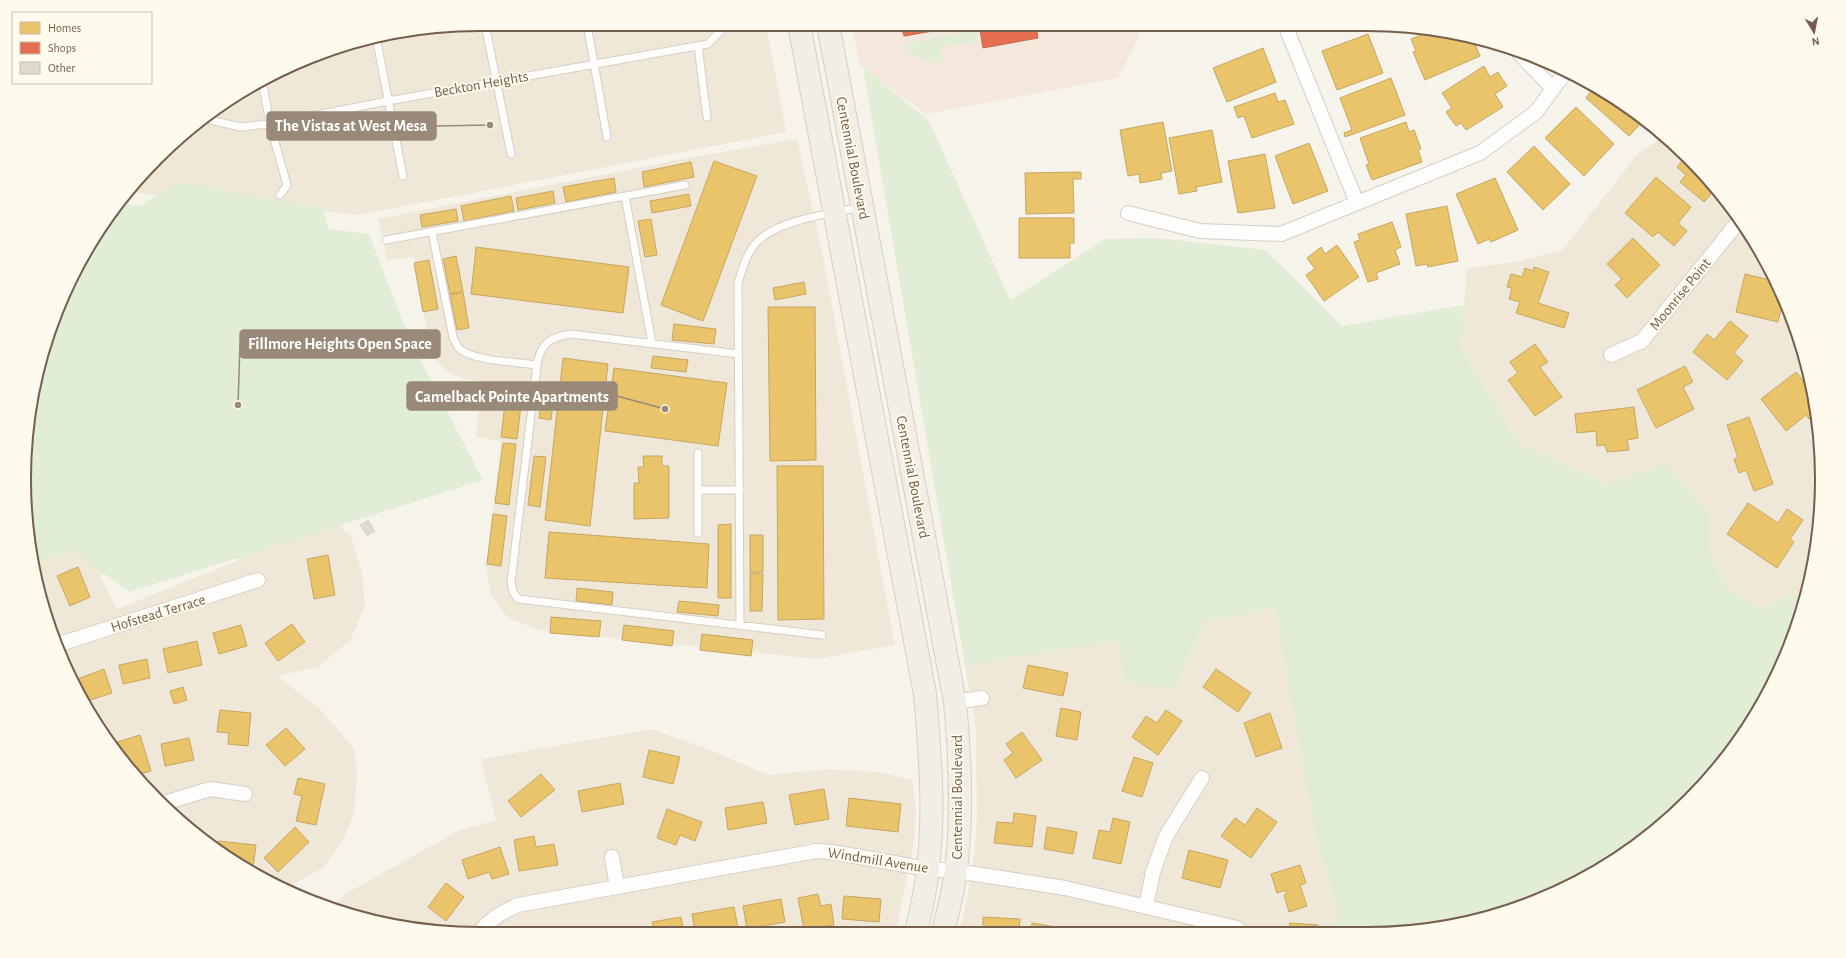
<svg xmlns="http://www.w3.org/2000/svg" width="1846" height="958" font-family="'Alegreya Sans',sans-serif">
<rect width="100%" height="100%" fill="#f6f3eb"/>
<!-- residential -->
<path fill="#efe8d9" d="M 479,24 L 766,24 L 786,132 L 359,215 L 127,192 L 137,179 L 202,118 L 252,85 L 333,48 L 390,33 Z
M 1664,136 L 1709,179 L 1761,252 L 1798,333 L 1818,420 L 1821,509 L 1807,595 L 1789,594 L 1763,610 L 1725,586 L 1709,552 L 1709,513 L 1632,477 L 1608,484 L 1519,444 L 1461,348 L 1467,268 L 1516,262 L 1562,250 L 1638,154 Z
M 797,139 L 822,252 L 895,645 L 816,659 L 539,630 L 508,618 L 491,594 L 486,566 L 501,441 L 476,437 L 481,381 L 464,379 L 454,375 L 442,367 L 433,354 L 429,341 L 414,257 L 387,260 L 378,219 L 688,158 Z
M 335,522 L 351,537 L 362,572 L 365,606 L 350,640 L 318,667 L 277,676 L 320,709 L 354,748 L 357,776 L 354,812 L 343,841 L 323,868 L 284,889 L 202,840 L 157,801 L 101,732 L 71,680 L 40,597 L 33,563 L 85,548 L 117,609 Z
M 1275,608 L 1301,741 L 1318,848 L 1338,910 L 1337,930 L 960,931 L 968,893 L 975,847 L 977,816 L 976,730 L 965,665 L 1119,639 L 1174,688 L 1205,622 Z
M 652,729 L 707,749 L 769,775 L 828,769 L 880,772 L 912,780 L 916,807 L 914,842 L 896,932 L 449,933 L 361,919 L 330,907 L 347,893 L 460,830 L 496,820 L 481,759 Z"/>
<!-- commercial -->
<path fill="#f4e8dc" d="M 852,24 L 1142,25 L 1139,36 L 1118,78 L 926,114 L 859,65 Z"/>
<!-- green -->
<path fill="#e1edd6" d="M 977,30 L 979,41 L 939,47 L 942,63 C 925,62 913,56 902,44 Z
M 863,67 L 929,121 L 1010,300 L 1106,239 L 1157,238 L 1265,250 L 1342,326 L 1464,305 L 1461,348 L 1519,444 L 1608,484 L 1665,464 L 1709,513 L 1709,552 L 1725,586 L 1763,610 L 1789,594 L 1807,595 L 1775,680 L 1709,779 L 1620,857 L 1541,899 L 1427,930 L 1337,930 L 1338,910 L 1318,848 L 1275,608 L 1205,622 L 1174,688 L 1125,683 L 1119,640 L 965,665 Z
M 178,182 L 324,209 L 328,229 L 369,234 L 410,340 L 483,480 L 275,546 L 242,559 L 234,559 L 129,592 L 105,574 L 99,575 L 95,567 L 74,551 L 33,563 L 28,538 L 25,449 L 39,361 L 59,305 L 101,226 L 118,204 L 140,206 Z"/>
<!-- homes -->
<path fill="#e9c46a" stroke="#c6a661" d="M 1431,31 L 1472,37 L 1480,56 L 1425,80 L 1413,52 L 1416,51 L 1411,39 Z
M 1368,34 L 1383,73 L 1337,90 L 1322,51 Z
M 1263,48 L 1276,82 L 1227,102 L 1213,68 Z
M 1484,66 L 1490,77 L 1498,72 L 1507,86 L 1495,94 L 1503,107 L 1466,130 L 1461,123 L 1456,126 L 1446,112 L 1452,108 L 1442,93 Z
M 1391,78 L 1405,115 L 1345,137 L 1344,133 L 1352,130 L 1340,98 Z
M 1594,87 L 1645,119 L 1629,136 L 1586,98 Z
M 1275,93 L 1278,102 L 1285,100 L 1294,124 L 1252,138 L 1244,116 L 1238,118 L 1234,107 Z
M 1576,107 L 1614,144 L 1584,176 L 1545,138 Z
M 1163,122 L 1172,171 L 1161,173 L 1162,179 L 1140,183 L 1139,174 L 1128,176 L 1120,130 Z
M 1406,122 L 1409,132 L 1414,130 L 1421,149 L 1418,150 L 1422,162 L 1372,180 L 1366,165 L 1369,164 L 1360,138 Z
M 1212,130 L 1222,182 L 1196,187 L 1197,191 L 1179,194 L 1169,138 Z
M 1309,143 L 1328,191 L 1293,204 L 1275,156 Z
M 1534,146 L 1570,184 L 1543,210 L 1507,172 Z
M 1265,154 L 1275,208 L 1238,213 L 1228,161 Z
M 1686,157 L 1709,179 L 1716,188 L 1704,202 L 1680,182 L 1686,175 L 1677,167 Z
M 714,161 L 757,176 L 703,321 L 661,305 Z
M 691,162 L 694,177 L 644,187 L 642,172 Z
M 1081,172 L 1081,179 L 1073,179 L 1074,213 L 1026,214 L 1025,173 Z
M 1656,177 L 1691,207 L 1678,223 L 1687,231 L 1674,246 L 1658,232 L 1653,237 L 1625,213 Z
M 614,178 L 616,192 L 566,202 L 563,187 Z
M 1495,178 L 1518,230 L 1491,242 L 1489,239 L 1478,244 L 1456,194 Z
M 553,191 L 555,203 L 518,210 L 516,198 Z
M 689,194 L 691,206 L 652,213 L 650,201 Z
M 511,196 L 514,211 L 464,221 L 461,206 Z
M 1447,206 L 1458,261 L 1428,267 L 1427,264 L 1416,266 L 1406,214 Z
M 456,209 L 458,221 L 422,227 L 420,215 Z
M 1019,218 L 1074,218 L 1074,243 L 1070,243 L 1070,258 L 1019,258 Z
M 651,219 L 657,255 L 645,257 L 638,221 Z
M 1392,222 L 1401,247 L 1395,250 L 1400,264 L 1376,273 L 1378,279 L 1368,282 L 1354,242 L 1360,240 L 1358,234 Z
M 1633,238 L 1660,265 L 1627,298 L 1615,285 L 1622,279 L 1607,264 Z
M 1337,245 L 1359,277 L 1324,301 L 1306,275 L 1315,269 L 1307,258 L 1321,247 L 1325,254 Z
M 476,247 L 629,267 L 623,313 L 471,294 Z
M 456,256 L 463,291 L 450,294 L 443,259 Z
M 429,260 L 438,309 L 423,312 L 414,263 Z
M 1534,267 L 1549,272 L 1538,303 L 1569,313 L 1564,328 L 1516,313 L 1520,302 L 1509,299 L 1512,288 L 1507,287 L 1511,274 L 1522,277 L 1525,268 L 1533,271 Z
M 1745,274 L 1774,281 L 1783,300 L 1778,322 L 1736,312 Z
M 804,282 L 806,294 L 775,300 L 773,288 Z
M 463,292 L 469,328 L 457,330 L 450,295 Z
M 768,307 L 815,307 L 816,460 L 770,461 Z
M 1730,321 L 1748,336 L 1734,353 L 1743,361 L 1727,380 L 1693,352 L 1707,334 L 1714,340 Z
M 674,324 L 716,329 L 714,344 L 672,340 Z
M 1535,344 L 1548,362 L 1540,367 L 1562,397 L 1535,416 L 1508,380 L 1518,373 L 1510,362 Z
M 653,356 L 688,360 L 686,372 L 651,368 Z
M 563,358 L 608,364 L 590,526 L 545,520 Z
M 1685,366 L 1693,382 L 1683,387 L 1694,409 L 1656,428 L 1637,390 Z
M 614,368 L 727,383 L 718,446 L 605,431 Z
M 1796,372 L 1812,392 L 1817,413 L 1809,419 L 1806,415 L 1786,431 L 1761,399 Z
M 507,387 L 523,389 L 517,439 L 501,437 Z
M 542,394 L 554,395 L 551,420 L 539,418 Z
M 1634,407 L 1638,438 L 1627,440 L 1629,450 L 1607,452 L 1605,445 L 1597,446 L 1596,431 L 1577,433 L 1575,414 Z
M 1749,417 L 1773,484 L 1754,491 L 1746,470 L 1739,473 L 1734,459 L 1738,458 L 1727,425 Z
M 503,443 L 516,444 L 509,505 L 495,503 Z
M 534,456 L 546,457 L 540,507 L 528,505 Z
M 643,456 L 662,456 L 662,466 L 669,466 L 669,518 L 634,519 L 634,483 L 639,483 L 638,467 L 644,467 Z
M 777,466 L 823,466 L 824,619 L 778,620 Z
M 1748,503 L 1778,523 L 1787,509 L 1803,520 L 1790,539 L 1794,542 L 1777,568 L 1727,534 Z
M 493,514 L 507,516 L 501,566 L 487,564 Z
M 731,524 L 731,598 L 718,598 L 718,525 Z
M 549,532 L 709,544 L 707,588 L 545,578 Z
M 750,535 L 763,535 L 763,572 L 750,573 Z
M 328,555 L 335,595 L 314,599 L 307,559 Z
M 78,567 L 90,597 L 70,606 L 57,576 Z
M 750,574 L 763,574 L 762,611 L 750,611 Z
M 577,588 L 613,592 L 612,605 L 576,601 Z
M 679,601 L 719,605 L 718,616 L 677,612 Z
M 551,617 L 601,621 L 599,637 L 550,633 Z
M 292,624 L 305,642 L 278,661 L 265,643 Z
M 241,625 L 247,646 L 219,654 L 213,633 Z
M 624,625 L 674,631 L 672,646 L 622,640 Z
M 702,634 L 753,640 L 751,656 L 700,650 Z
M 197,641 L 202,665 L 168,673 L 163,649 Z
M 147,659 L 150,678 L 123,684 L 119,665 Z
M 1028,665 L 1068,673 L 1063,696 L 1023,688 Z
M 104,669 L 112,693 L 84,702 L 72,681 Z
M 1216,669 L 1251,693 L 1238,712 L 1203,687 Z
M 183,687 L 187,700 L 174,704 L 170,691 Z
M 1061,708 L 1081,712 L 1077,740 L 1056,736 Z
M 220,710 L 251,713 L 248,746 L 228,744 L 229,733 L 217,732 Z
M 1166,710 L 1182,721 L 1158,755 L 1132,737 L 1146,716 L 1157,723 Z
M 1270,713 L 1282,748 L 1256,757 L 1244,723 Z
M 286,728 L 305,749 L 285,766 L 266,745 Z
M 1022,732 L 1042,760 L 1016,778 L 1004,760 L 1013,753 L 1006,744 Z
M 140,735 L 151,771 L 136,775 L 111,744 Z
M 189,738 L 194,760 L 165,766 L 161,744 Z
M 649,750 L 680,757 L 673,784 L 643,777 Z
M 1134,757 L 1153,763 L 1142,797 L 1122,791 Z
M 541,774 L 555,790 L 521,817 L 508,801 Z
M 298,778 L 325,784 L 316,825 L 296,821 L 302,796 L 294,794 Z
M 620,783 L 624,804 L 582,812 L 578,791 Z
M 824,789 L 829,819 L 795,825 L 789,795 Z
M 849,798 L 901,804 L 898,832 L 846,826 Z
M 763,802 L 767,823 L 728,830 L 725,808 Z
M 1257,808 L 1277,822 L 1251,858 L 1221,836 L 1235,818 L 1245,825 Z
M 667,809 L 702,822 L 695,841 L 680,835 L 676,845 L 657,838 Z
M 1014,813 L 1036,816 L 1032,847 L 994,843 L 997,822 L 1013,823 Z
M 1113,818 L 1130,822 L 1121,864 L 1093,858 L 1099,830 L 1110,832 Z
M 295,827 L 309,842 L 278,872 L 264,858 Z
M 1047,827 L 1077,832 L 1073,854 L 1044,849 Z
M 534,836 L 536,847 L 554,844 L 558,865 L 519,871 L 514,840 Z
M 218,841 L 256,845 L 253,867 L 243,866 L 217,849 Z
M 500,847 L 509,874 L 492,879 L 489,872 L 468,879 L 462,860 Z
M 1189,850 L 1228,860 L 1220,888 L 1182,878 Z
M 1300,865 L 1306,883 L 1300,885 L 1307,906 L 1289,912 L 1284,895 L 1286,894 L 1286,890 L 1277,893 L 1271,874 Z
M 446,883 L 464,897 L 446,921 L 428,907 Z
M 818,894 L 821,906 L 831,904 L 834,925 L 804,930 L 798,898 Z
M 844,896 L 881,899 L 879,922 L 842,919 Z
M 781,899 L 785,922 L 747,929 L 743,906 Z
M 734,907 L 738,928 L 715,932 L 695,932 L 692,914 Z
M 681,917 L 684,932 L 654,932 L 652,922 Z
M 983,917 L 1020,919 L 1019,931 L 983,931 Z
M 1032,923 L 1062,928 L 1061,931 L 1031,931 Z
M 1290,923 L 1318,925 L 1318,930 L 1289,930 Z
M 614,928 L 615,933 L 596,933 L 595,931 Z"/>
<!-- shops -->
<path fill="#e76f51" stroke="#c46a50" d="M 901,24 L 968,25 L 904,36 Z
M 984,25 L 1036,25 L 1038,38 L 983,48 L 980,30 L 985,29 Z"/>
<!-- building -->
<path fill="#e0d9d0" stroke="#dfd8ce" d="M 368,520 L 375,531 L 367,536 L 360,525 Z"/>
<g fill="none" stroke-linecap="round" stroke-linejoin="round">
<defs>
<path id="service" d="M 485,24 L 511,154
M 587,24 L 607,137
M 717,24 L 718,33
M 377,42 L 403,176
M 698,46 L 707,117
M 262,80 L 270,124 L 388,101 L 708,44 L 727,24
M 202,118 L 240,127 L 270,124 L 287,185 L 280,195
M 625,196 L 652,343
M 432,232 L 453,337 C 455,342 457,347 461,350 C 476,361 517,362 537,365
M 386,240 L 685,185
M 739,354 L 571,334 C 550,337 540,344 537,365 L 511,582 L 513,592 L 518,599 L 822,635
M 698,490 L 740,490
M 698,533 L 698,453
M 740,626 L 738,284 C 742,269 747,251 759,240 C 780,220 832,213 861,207"/>
<path id="minor" d="M 1285,25 L 1357,203
M 1518,52 L 1553,89
M 1128,213 L 1200,231 L 1281,234 L 1480,153 L 1536,112 L 1567,70
M 1611,355 L 1642,341 L 1739,221
M 57,645 L 258,580
M 955,702 L 982,698
M 161,804 L 210,789 L 245,794
M 612,857 L 617,887
M 1146,906 L 1153,872 L 1166,836 L 1202,778
M 479,933 C 490,919 502,912 518,905 L 816,851 L 832,852 L 928,869 L 956,871 L 1065,888 L 1237,928"/>
<path id="primary" d="M 799,24 L 925,694 C 930,752 935,811 928,868 C 926,890 921,911 916,932
M 828,24 L 955,702 C 960,757 963,814 956,869 C 954,890 948,911 943,932"/>
</defs>
<!-- service casing -->
<use href="#service" stroke="#d4cfc6" stroke-width="9"/>
<!-- minor casing -->
<use href="#minor" stroke="#d4cfc6" stroke-width="16"/>
<!-- primary casing -->
<use href="#primary" stroke="#d5cfc6" stroke-width="24"/>
<!-- service -->
<use href="#service" stroke="#fefdfc" stroke-width="7"/>
<!-- minor -->
<use href="#minor" stroke="#fefdfc" stroke-width="14"/>
<!-- primary -->
<use href="#primary" stroke="#f1eee6" stroke-width="22"/>
</g>
<g text-anchor="middle" stroke-width="4" stroke-linejoin="round" paint-order="stroke">
<!-- street labels -->
<g font-size="15" fill="#745f4c" stroke="#fefaed">
<text transform="translate(481 84) rotate(-10)" y="5">Beckton Heights</text>
<text transform="translate(853 158) rotate(79)" y="5">Centennial Boulevard</text>
<text transform="translate(1680 294) rotate(-51)" y="5">Moonrise Point</text>
<text transform="translate(913 477) rotate(79)" y="5">Centennial Boulevard</text>
<text transform="translate(158 613) rotate(-17)" y="5">Hofstead Terrace</text>
<text transform="translate(957 797) rotate(-90)" y="5">Centennial Boulevard</text>
<text transform="translate(878 860) rotate(9)" y="5">Windmill Avenue</text>
</g>
</g>
<!-- crop -->
<path d="M0 0H1846V958H0ZM479 31H1367A448 448 0 0 1 1815 479V479A448 448 0 0 1 1367 927H479A448 448 0 0 1 31 479V479A448 448 0 0 1 479 31Z" fill="#fefaed" fill-rule="evenodd"/>
<path fill="none" stroke="#745f4c" stroke-width="2" d="M479 31H1367A448 448 0 0 1 1815 479V479A448 448 0 0 1 1367 927H479A448 448 0 0 1 31 479V479A448 448 0 0 1 479 31Z"/>
<!-- callouts -->
<path fill="none" stroke="#998979" stroke-width="1.5" d="M490 125L436 126M238 405L240 344M665 409L617 396"/>
<g fill="#998979" stroke="#fefaed" stroke-width="1.5">
<circle cx="490" cy="125" r="4"/>
<circle cx="238" cy="405" r="4"/>
<circle cx="665" cy="409" r="4"/>
</g>
<g fill="#998979" stroke="#998979" stroke-width="1.5">
<rect x="267" y="112" width="169" height="28" rx="4"/>
<rect x="240" y="330" width="200" height="28" rx="4"/>
<rect x="407" y="382" width="210" height="28" rx="4"/>
</g>
<g font-size="16" text-anchor="middle" font-weight="bold" fill="#fff">
<text x="351" y="131">The Vistas at West Mesa</text>
<text x="340" y="349">Fillmore Heights Open Space</text>
<text x="512" y="402">Camelback Pointe Apartments</text>
</g>
<!-- legend -->
<rect x="12" y="12" width="140" height="72" fill="#fefaed" stroke="#c7bcad"/>
<rect x="20" y="22" width="20" height="12" fill="#e9c46a" stroke="#c7bcad"/>
<text x="48" y="32" font-size="12" fill="#745f4c">Homes</text>
<rect x="20" y="42" width="20" height="12" fill="#e76f51" stroke="#c7bcad"/>
<text x="48" y="52" font-size="12" fill="#745f4c">Shops</text>
<rect x="20" y="62" width="20" height="12" fill="#e0d9d0" stroke="#c7bcad"/>
<text x="48" y="72" font-size="12" fill="#745f4c">Other</text>
<!-- north arrow -->
<g transform="translate(1814 32) rotate(170)" stroke="#fefaed" stroke-width="3" paint-order="stroke">
<path d="M0-3L7 15L0 10L-7 15Z" fill="#745f4c"/>
<text y="-6" font-size="11" font-weight="bold" text-anchor="middle" fill="#745f4c">N</text>
</g>
</svg>
